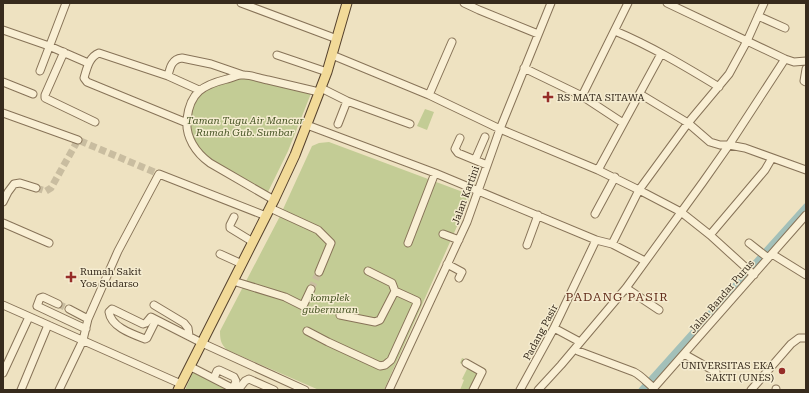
<svg xmlns="http://www.w3.org/2000/svg" width="809" height="393" font-family="'Roboto Serif',serif">
<rect width="100%" height="100%" fill="#eee2c1"/>
<!-- green -->
<path fill="#c3cc95" d="M 240,74 L 312,91 L 288,151 L 266,196 L 205,160 L 190,142 L 186,107 L 196,88 Z
M 425,109 L 434,112 L 427,130 L 417,126 Z
M 329,142 L 471,195 L 384,390 L 319,390 L 227,350 C 221,344 220,340 220,331 L 279,218 L 312,146 L 319,143 Z
M 462,358 L 486,369 L 479,383 L 474,390 L 460,390 L 464,380 L 462,379 L 468,367 L 460,363 Z
M 194,370 L 226,386 L 224,390 L 185,390 Z"/>
<g fill="none" stroke-linecap="round" stroke-linejoin="round">
<!-- canal -->
<path stroke="#a3c0b9" stroke-width="7" d="M 642,390 L 806,207"/>
<!-- minor-tunnel -->
<path stroke="#c9bda0" stroke-width="7" stroke-dasharray="7 3.5" stroke-linecap="butt" d="M 36,188 L 46,191 L 51,188 L 78,140 L 159,174
M 311,289 L 319,272
M 58,304 L 69,309"/>
<defs>
<path id="minor" d="M 241,3 L 337,39
M 464,3 L 479,10 L 538,34
M 667,3 L 785,59 L 794,62 L 806,61
M 758,16 L 785,28
M 3,30 L 49,46 L 88,63
M 615,31 C 651,46 686,67 719,87
M 64,52 L 45,95 L 45,98 L 95,122
M 277,55 L 327,72
M 332,55 L 429,95 L 500,129 L 598,170 L 639,190 L 688,123 L 729,74 L 747,41 L 764,3
M 785,59 L 729,145 L 745,148 L 806,170
M 524,68 L 582,96 L 623,123
M 806,69 L 804,81 L 806,82
M 40,71 L 66,3
M 168,76 C 170,67 172,59 182,58 L 211,64 L 243,75
M 3,82 L 33,94
M 321,88 L 347,101 L 410,124
M 429,95 L 452,42
M 582,96 L 628,3
M 3,113 L 78,140
M 187,123 L 87,82 L 84,78 C 87,68 89,57 99,53 L 168,76 L 199,90
M 338,124 L 347,101
M 307,125 L 435,173 L 596,240 L 612,244 L 645,261
M 460,138 L 455,149 L 458,153 L 487,165
M 475,160 L 485,137
M 598,170 L 661,54
M 274,200 L 210,163 C 196,153 185,137 187,119 C 190,92 203,85 227,79 C 232,78 239,74 244,75 C 252,75 261,79 268,80 C 285,84 302,88 319,92
M 3,202 L 8,192 L 14,184 L 20,183 L 36,188
M 270,208 L 318,230 L 331,243 L 319,272
M 595,214 L 615,177
M 234,217 L 230,225 L 230,228 L 253,242
M 3,223 L 49,243
M 443,234 L 459,240
M 710,235 L 765,170 L 772,158
M 408,243 L 435,173
M 749,243 L 768,258
M 612,244 L 639,190 L 681,212 L 710,235 L 754,275
M 527,245 L 538,215
M 220,254 L 242,264
M 772,254 L 806,275
M 447,264 L 462,272 L 459,278
M 233,281 L 285,297 L 303,306 L 311,289
M 626,288 L 659,310
M 58,304 L 43,297 L 40,298 L 37,306 L 86,329
M 3,305 L 181,384
M 154,305 L 184,323 L 188,328 L 189,336
M 69,309 L 88,319
M 340,315 L 375,322 L 380,320 L 395,291 L 392,283 L 368,271
M 156,320 L 147,338 L 145,339 C 132,334 111,327 109,312 L 112,309 L 143,324 L 146,323 L 151,317 L 202,343 L 305,390
M 554,328 L 580,342
M 307,331 L 328,342 L 380,366 L 385,365 L 391,360 L 417,303 L 417,301 L 395,291
M 578,351 L 634,372 C 642,376 647,383 654,388
M 684,354 L 716,372
M 466,363 L 482,372 L 473,390
M 190,367 L 195,369 L 236,390
M 3,373 L 29,317
M 214,378 L 217,371 L 219,370 L 234,377 L 236,381 L 233,389
M 21,390 L 48,325
M 59,390 L 83,340 L 88,319 L 118,251 L 159,174 L 266,216
M 238,390 L 245,381 L 249,379 L 274,390
M 389,390 L 467,222 L 500,129 L 551,3
M 520,390 L 554,328 L 596,240
M 538,390 L 561,365 L 626,288 L 703,182 L 729,145 L 720,145 L 710,142 L 688,123 L 640,94
M 652,390 L 806,215
M 751,390 L 791,344 L 799,338 L 806,338
M 776,390 L 776,389"/>
<path id="major" d="M 178,390 L 274,200 L 295,155 L 327,72 L 347,3"/>
</defs>
<!-- minor casing -->
<use href="#minor" stroke="#877358" stroke-width="9"/>
<!-- major casing -->
<use href="#major" stroke="#55412d" stroke-width="11"/>
<!-- minor -->
<use href="#minor" stroke="#f9efd4" stroke-width="7"/>
<!-- major -->
<use href="#major" stroke="#f2da98" stroke-width="9"/>
</g>
<!-- markers -->
<g fill="#962d28" stroke="#f5ecd0" stroke-width="1.5">
<path d="M546 91h4v4h4v4h-4v4h-4v-4h-4v-4h4z"/>
<path d="M69 271h4v4h4v4h-4v4h-4v-4h-4v-4h4z"/>
<circle cx="782" cy="371" r="4"/>
</g>
<g text-anchor="middle" stroke-width="3" stroke-linejoin="round" paint-order="stroke">
<!-- poi labels -->
<g font-size="10" fill="#372b1d" stroke="#f5ecd0" text-anchor="start">
<text x="557" y="101">RS MATA SITAWA</text>
<text x="80" y="275">Rumah Sakit<tspan x="80" dy="12">Yos Sudarso</tspan></text>
<text x="774" y="369" text-anchor="end">UNIVERSITAS EKA<tspan x="774" dy="12">SAKTI (UNES)</tspan></text>
</g>
<!-- park labels -->
<g font-size="10" font-style="italic" fill="#455323" stroke="#f5ecd0">
<text x="245" y="124">Taman Tugu Air Mancur<tspan x="245" dy="12">Rumah Gub. Sumbar</tspan></text>
<text x="330" y="301">komplek<tspan x="330" dy="12">gubernuran</tspan></text>
</g>
<!-- street labels -->
<g font-size="10" fill="#372b1d" stroke="#f5ecd0">
<text transform="translate(465 195) rotate(-70)" y="4">Jalan Kartini</text>
<text transform="translate(721 296) rotate(-49)" y="4">Jalan Bandar Purus</text>
<text transform="translate(540 332) rotate(-62)" y="4">Padang Pasir</text>
</g>
<!-- quarter labels -->
<g font-size="12" letter-spacing="1" fill="#632e1c" stroke="#f5ecd0">
<text x="617" y="301">PADANG PASIR</text>
</g>
</g>
<!-- border -->
<rect width="809" height="393" fill="none" stroke="#372b1d" stroke-width="8"/>
</svg>
